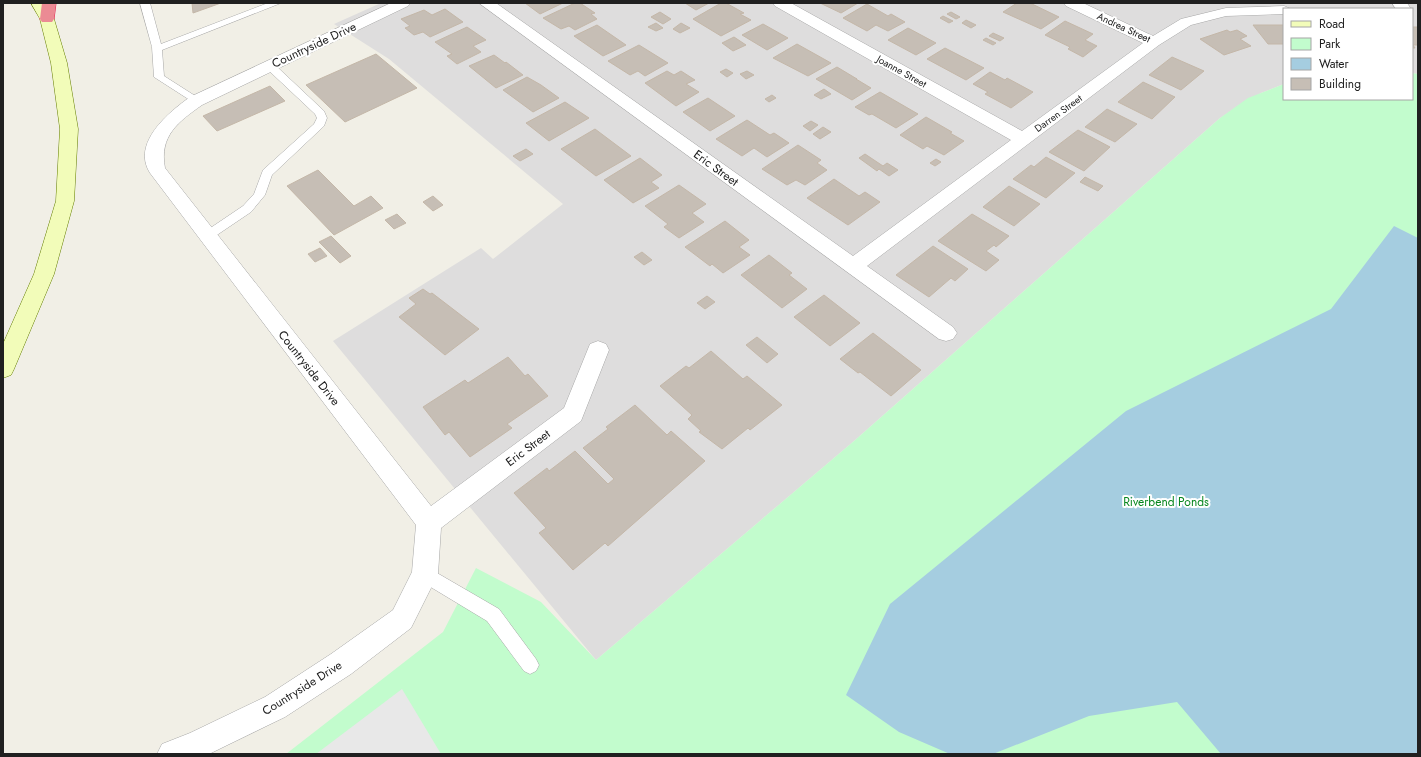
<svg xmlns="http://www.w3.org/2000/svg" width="1421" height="757" font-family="Jost,sans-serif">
<rect width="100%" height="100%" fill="#f1efe6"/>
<!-- residential -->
<path fill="#dedddd" d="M 381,3 L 1418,3 L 1418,74 L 1412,73 L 1412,9 L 1284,9 L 1284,84 L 1261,93 L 1220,118 L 854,441 L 596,660 L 333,341 L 481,248 L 493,259 L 563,204 L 389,59 L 334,24 Z"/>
<!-- park -->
<path fill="#c2fccd" d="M 1412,73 L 1418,74 L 1418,754 L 286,754 L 443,632 L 476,568 L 541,602 L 596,660 L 854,441 L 1220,118 L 1248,98 L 1284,84 L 1284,99 L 1412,99 Z"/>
<!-- parking -->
<path fill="#e8e8e8" d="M 402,689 L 441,754 L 316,754 Z"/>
<!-- water -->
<path fill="#a5cde0" d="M 1394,226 L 1418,238 L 1418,754 L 1221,754 L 1177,702 L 1089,716 L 993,754 L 950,754 L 899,732 L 846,695 L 890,604 L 1126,411 L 1331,309 Z"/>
<!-- building -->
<path fill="#c6beb5" stroke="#c4b7a8" d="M 192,3 L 221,3 L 193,13 Z
M 525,3 L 563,3 L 540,14 Z
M 575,3 L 580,3 L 595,13 L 591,14 L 597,19 L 575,30 L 569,26 L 561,29 L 543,18 Z
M 685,3 L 709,3 L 696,10 Z
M 721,3 L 726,3 L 744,13 L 740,14 L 751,20 L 721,36 L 693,19 Z
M 820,3 L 858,3 L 841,13 Z
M 1017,3 L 1030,3 L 1059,17 L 1041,29 L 1003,12 Z
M 867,4 L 888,16 L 891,14 L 905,22 L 888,31 L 876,25 L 867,31 L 843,18 Z
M 445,9 L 463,22 L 430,37 L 423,32 L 414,35 L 405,28 L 410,26 L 401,19 L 424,10 L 432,15 Z
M 660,12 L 671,19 L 663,24 L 651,17 Z
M 951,12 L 960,17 L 956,19 L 947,14 Z
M 943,16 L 953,21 L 949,23 L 940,18 Z
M 966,20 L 976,25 L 971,28 L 962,23 Z
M 1065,21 L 1093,34 L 1085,40 L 1097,46 L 1083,57 L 1068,49 L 1070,47 L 1045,35 Z
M 656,23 L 663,28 L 656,31 L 648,27 Z
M 681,23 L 690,28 L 680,33 L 673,29 Z
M 763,24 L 788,38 L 767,50 L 742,35 Z
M 597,25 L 626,45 L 603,56 L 574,36 Z
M 1253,25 L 1284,25 L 1284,44 L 1268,44 Z
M 467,27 L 486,40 L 473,46 L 481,52 L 457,64 L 447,56 L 452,54 L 435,42 Z
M 1412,27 L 1418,27 L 1418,45 L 1413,45 L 1415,48 L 1412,48 Z
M 908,28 L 936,43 L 916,55 L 888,40 Z
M 1227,30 L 1230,32 L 1237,30 L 1247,36 L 1240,39 L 1251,46 L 1224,55 L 1200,39 Z
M 993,33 L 1004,38 L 1000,41 L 989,36 Z
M 734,37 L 746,45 L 733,51 L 722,43 Z
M 986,38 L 996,43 L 993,45 L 983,40 Z
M 797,44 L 831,63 L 808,76 L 773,58 Z
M 639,45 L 668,63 L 645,76 L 638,71 L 630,75 L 608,61 Z
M 945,48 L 984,68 L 966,80 L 927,59 Z
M 376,54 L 417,88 L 345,122 L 306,85 Z
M 494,55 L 505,63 L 506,62 L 523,75 L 496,88 L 469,66 Z
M 1172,57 L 1204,71 L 1181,90 L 1149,75 Z
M 837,67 L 857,79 L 856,79 L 871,88 L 852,100 L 816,79 Z
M 726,69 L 733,73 L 727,77 L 720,72 Z
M 667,71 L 674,75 L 681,71 L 695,80 L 686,84 L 699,92 L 676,106 L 645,83 Z
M 747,71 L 754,75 L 746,79 L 740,74 Z
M 990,72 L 1005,80 L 1007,78 L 1033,92 L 1011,108 L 985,94 L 988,92 L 973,84 Z
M 527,77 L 541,85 L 559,98 L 533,112 L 503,90 Z
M 1143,82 L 1175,97 L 1152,119 L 1118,102 Z
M 270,86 L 285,101 L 217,131 L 203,116 Z
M 824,89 L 831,94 L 821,99 L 814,95 Z
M 880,92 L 918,114 L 896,128 L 872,114 L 869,115 L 855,107 Z
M 772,95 L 776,98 L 769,102 L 765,99 Z
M 708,98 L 735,116 L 710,131 L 683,112 Z
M 565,102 L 589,118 L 549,141 L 526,123 Z
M 1107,109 L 1137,124 L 1115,142 L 1085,127 Z
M 926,117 L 952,132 L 950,133 L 964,141 L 944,155 L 927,146 L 923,149 L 900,135 Z
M 747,120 L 770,135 L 774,133 L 789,143 L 767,157 L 754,148 L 742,156 L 716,139 Z
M 811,121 L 818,125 L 810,131 L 803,126 Z
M 823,127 L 831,132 L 820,139 L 813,134 Z
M 595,129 L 631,156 L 596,176 L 561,149 Z
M 1078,130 L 1110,147 L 1084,171 L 1049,152 Z
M 798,145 L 821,160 L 817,163 L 827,170 L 805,185 L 796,180 L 787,185 L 762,169 Z
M 526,149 L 533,154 L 520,161 L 513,156 Z
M 865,154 L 883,166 L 887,163 L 898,170 L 889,176 L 879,169 L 877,171 L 859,158 Z
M 1046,157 L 1075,173 L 1046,198 L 1013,179 L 1031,165 L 1034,167 Z
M 640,158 L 662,175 L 651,182 L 659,188 L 633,203 L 604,180 Z
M 936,159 L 941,162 L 935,166 L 930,163 Z
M 318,170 L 354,206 L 371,196 L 383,208 L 334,235 L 287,186 Z
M 1085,177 L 1103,186 L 1098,191 L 1080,182 Z
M 834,179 L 859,196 L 865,192 L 880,202 L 848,225 L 807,198 Z
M 679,185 L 706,204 L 692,213 L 704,222 L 679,238 L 664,227 L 668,224 L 645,206 Z
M 1009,186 L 1040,204 L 1014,226 L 983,207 Z
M 433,196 L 443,205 L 433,211 L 423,202 Z
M 397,214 L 406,223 L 394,229 L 385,220 Z
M 972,214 L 1009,236 L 996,247 L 994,245 L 986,251 L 999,260 L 986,271 L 938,241 Z
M 725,221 L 749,240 L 739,247 L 750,255 L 723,273 L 712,264 L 710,266 L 685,247 Z
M 331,236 L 351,256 L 340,263 L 319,242 Z
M 933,246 L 968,269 L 955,281 L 951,278 L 929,297 L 896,275 Z
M 320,248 L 327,256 L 315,262 L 308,254 Z
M 642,252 L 652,260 L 644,265 L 634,257 Z
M 769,255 L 792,273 L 789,275 L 807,289 L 782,308 L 741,275 Z
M 423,289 L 430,294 L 432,293 L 479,329 L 445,355 L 399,317 L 416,304 L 409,298 Z
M 824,295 L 860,323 L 830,346 L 794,317 Z
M 707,296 L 715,302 L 705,309 L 697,303 Z
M 873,333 L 921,370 L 891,396 L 860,372 L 858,373 L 840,359 Z
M 757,337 L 778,354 L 767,363 L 746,345 Z
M 711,351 L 743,379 L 747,376 L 782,405 L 750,430 L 748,428 L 722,449 L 699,432 L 701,431 L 688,419 L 692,415 L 660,386 L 686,366 L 689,368 Z
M 508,357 L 525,376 L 528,374 L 548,396 L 507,424 L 512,428 L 470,457 L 449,432 L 445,435 L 423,407 L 465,380 L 468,383 Z
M 635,405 L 667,435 L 671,431 L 705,461 L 608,546 L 605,543 L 573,570 L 539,533 L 546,528 L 514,493 L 547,468 L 549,471 L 575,451 L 608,484 L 614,479 L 583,448 L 608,429 L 606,427 Z"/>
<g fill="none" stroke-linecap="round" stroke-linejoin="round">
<defs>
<path id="lane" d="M 140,3 L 150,3 L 161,44 L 268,3 L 281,3 L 162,50 L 164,76 L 200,99 L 201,101 L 196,104 L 154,77 L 152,47 Z
M 270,63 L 274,64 L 324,111 L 327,118 L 324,126 L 272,175 L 265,195 L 251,212 L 211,239 L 203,239 L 201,236 L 203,233 L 243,206 L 254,194 L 263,170 L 314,124 L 317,118 L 315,114 L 266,68 L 265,66 Z
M 425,566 L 499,609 L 536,659 L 539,665 L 536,671 L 530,674 L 524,671 L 487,621 L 419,580 L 417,574 L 419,568 Z"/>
<path id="street" d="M 391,3 L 410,3 L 408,6 L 202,105 C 178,122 159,136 165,168 L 431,506 L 564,408 L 590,344 L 598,341 L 606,344 L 609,350 L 581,421 L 441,528 L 438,574 L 411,628 L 351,674 L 285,717 L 209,754 L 157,754 L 162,744 L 190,733 L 265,697 L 331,654 L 393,610 L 412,572 L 416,525 L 150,173 C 131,143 169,112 190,97 Z
M 479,3 L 496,3 L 853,256 L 1011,140 L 775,6 L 773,3 L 791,3 L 1022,131 L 1143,43 L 1066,6 L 1064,3 L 1083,3 L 1153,36 L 1181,19 L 1226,8 L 1284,6 L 1291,9 L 1284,9 L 1284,14 L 1226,16 L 1191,25 L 1159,45 L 867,266 L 953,327 L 957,333 L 953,339 L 946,341 L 939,339 Z
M 1392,3 L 1407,3 L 1411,9 L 1396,9 Z"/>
<path id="secondary" d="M 31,3 L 45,3 L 54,19 L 67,63 L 78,129 L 74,201 L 54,274 L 14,369 L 11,375 L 3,378 L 3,344 L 34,274 L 56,201 L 60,129 L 51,63 L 40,19 Z"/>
<path id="highway" d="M 42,3 L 56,3 L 54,19 L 52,22 L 42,22 L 40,19 Z"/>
</defs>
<!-- lane casing -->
<use href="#lane" stroke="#a7a7a7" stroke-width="1"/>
<!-- street casing -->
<use href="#street" stroke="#a7a7a7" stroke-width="1"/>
<!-- secondary casing -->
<use href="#secondary" stroke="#647e00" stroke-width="1"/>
<!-- highway casing -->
<use href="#highway" stroke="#e31f4f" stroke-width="1"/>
<!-- lane -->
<use href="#lane" fill="#fff" fill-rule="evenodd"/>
<!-- street -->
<use href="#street" fill="#fff" fill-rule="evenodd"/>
<!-- secondary -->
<use href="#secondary" fill="#f2fcb9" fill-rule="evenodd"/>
<!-- highway -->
<use href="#highway" fill="#eb8b94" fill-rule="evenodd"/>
</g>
<g text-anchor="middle" stroke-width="4" stroke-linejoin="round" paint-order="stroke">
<!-- far-street labels -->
<g font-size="10" fill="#202020" stroke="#fff">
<text transform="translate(1124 27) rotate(25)" y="4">Andrea Street</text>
<text transform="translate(902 71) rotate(29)" y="4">Joanne Street</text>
<text transform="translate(1058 113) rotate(-36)" y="4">Darren Street</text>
</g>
<!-- street labels -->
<g font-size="12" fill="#202020" stroke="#fff">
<text transform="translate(314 45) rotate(-25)" y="4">Countryside Drive</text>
<text transform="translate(716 168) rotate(36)" y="4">Eric Street</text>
<text transform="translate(309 368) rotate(52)" y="4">Countryside Drive</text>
<text transform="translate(528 448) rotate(-37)" y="4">Eric Street</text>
<text transform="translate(302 688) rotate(-32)" y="4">Countryside Drive</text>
</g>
<!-- park labels -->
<g font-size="12" fill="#07861e" stroke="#fff">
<text x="1166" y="506">Riverbend Ponds</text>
</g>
</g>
<!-- border -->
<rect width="1421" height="757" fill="none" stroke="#202020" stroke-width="8"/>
<!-- legend -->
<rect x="1283" y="8" width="130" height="92" fill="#ffffff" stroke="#a6a6a6"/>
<rect x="1291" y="21" width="20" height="6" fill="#f2fcb9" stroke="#a6a6a6"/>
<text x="1319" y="28" font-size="12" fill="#202020">Road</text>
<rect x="1291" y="38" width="20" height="12" fill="#c2fccd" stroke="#a6a6a6"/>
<text x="1319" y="48" font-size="12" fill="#202020">Park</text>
<rect x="1291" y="58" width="20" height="12" fill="#a5cde0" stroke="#a6a6a6"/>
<text x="1319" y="68" font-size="12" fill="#202020">Water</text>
<rect x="1291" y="78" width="20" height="12" fill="#c6beb5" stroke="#a6a6a6"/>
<text x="1319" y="88" font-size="12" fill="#202020">Building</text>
</svg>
